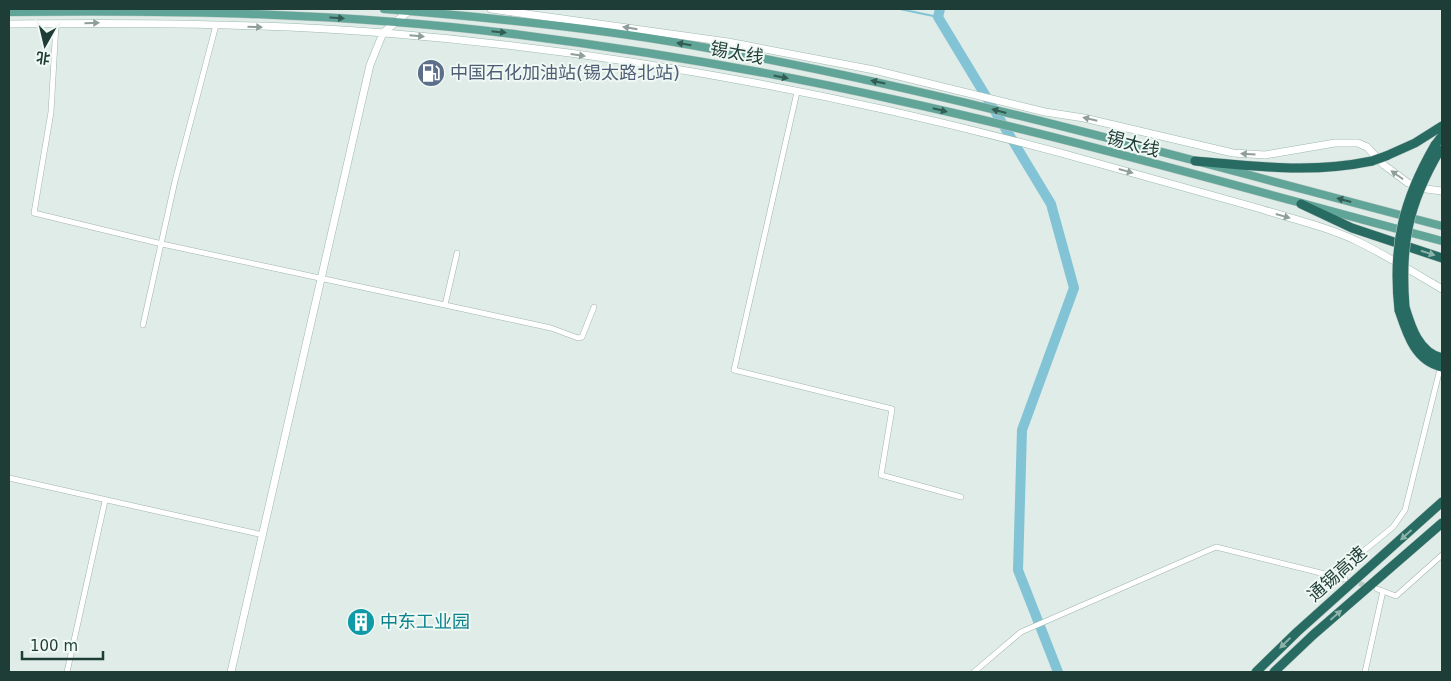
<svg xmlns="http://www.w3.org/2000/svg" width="1451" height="681" font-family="'DejaVu Sans','Noto Sans SC',sans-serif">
<rect width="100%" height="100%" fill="#dfece7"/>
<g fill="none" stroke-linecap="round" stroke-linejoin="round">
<!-- stream -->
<path stroke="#82c3d6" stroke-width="2" d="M 900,9 L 938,17"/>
<!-- river -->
<path stroke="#82c3d6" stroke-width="10" d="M 940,9 L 938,17 L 1051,204 L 1074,288 L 1022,430 L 1018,570 L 1058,672"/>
<!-- street-tunnel -->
<path stroke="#b9c9c4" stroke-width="5" stroke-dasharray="5 2.5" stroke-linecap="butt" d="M 1352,581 L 1370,587"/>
<defs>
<path id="street" d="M 56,24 L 51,112 L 34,213 L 162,244 L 445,305
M 797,92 L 734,370 L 892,409 L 881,475 L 961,497
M 457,253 L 445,305 L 551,328 L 578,338 L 582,337 L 594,307
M 143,325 L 175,181 L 216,25
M 9,478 L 263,535
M 1333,576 L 1393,527 L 1405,510 L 1439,373
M 1377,589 L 1396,596 L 1442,555
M 67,672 L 105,501
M 974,672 L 1021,632 L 1216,547 L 1345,579
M 1365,672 L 1383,591"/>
<path id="secondary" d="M 491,9 L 728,42 L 874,70 L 1045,112 L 1084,118 L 1233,153 L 1265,155 L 1335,143 L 1358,143 L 1367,147 L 1384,165 L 1408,183 L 1426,189 L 1442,191
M 9,24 C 134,23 260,23 385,33 C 630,53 875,100 1111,167 C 1161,181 1211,195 1261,209 C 1293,219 1328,227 1359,242 C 1387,256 1415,273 1442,289
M 231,672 L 370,65 L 383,33 L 411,9"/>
<path id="primary" d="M 384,9 C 486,17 590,27 691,45 C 945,90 1193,161 1442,226
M 9,12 C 179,10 351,13 521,35 C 646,51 772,72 896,100 C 1079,140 1261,193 1442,241"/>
<path id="highway" d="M 1435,145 L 1442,136
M 1386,156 L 1415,143 L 1442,126
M 1195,161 C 1258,166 1309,174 1372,161
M 1301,204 L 1352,228 L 1442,258
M 1405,307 C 1411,327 1419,353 1442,358
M 1399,310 C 1407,334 1415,361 1442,367
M 1256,672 L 1297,632 L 1442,502
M 1274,672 L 1313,635 L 1442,523"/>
</defs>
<!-- street casing -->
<use href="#street" stroke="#a2b4af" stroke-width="6"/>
<!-- secondary casing -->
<use href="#secondary" stroke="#9db8b0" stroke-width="8"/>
<!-- primary casing -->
<use href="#primary" stroke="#c0c9c7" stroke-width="9"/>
<!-- highway casing -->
<use href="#highway" stroke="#c0c9c7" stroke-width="10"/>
<!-- street -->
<use href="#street" stroke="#fff" stroke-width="5"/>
<!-- secondary -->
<use href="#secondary" stroke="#fff" stroke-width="7"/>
<!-- primary -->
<use href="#primary" stroke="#60a598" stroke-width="8"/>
<!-- highway -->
<use href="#highway" stroke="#286b62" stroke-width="9"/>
<defs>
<path id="highway-bridge" d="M 1372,161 L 1386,156
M 1405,307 C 1400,245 1408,204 1440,150
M 1399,310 C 1392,246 1403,200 1435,145"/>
</defs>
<!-- highway-bridge casing -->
<use href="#highway-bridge" stroke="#c0c9c7" stroke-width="10" stroke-linecap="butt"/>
<!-- highway-bridge -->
<use href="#highway-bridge" stroke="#286b62" stroke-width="9"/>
</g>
<!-- one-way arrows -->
<defs><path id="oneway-solid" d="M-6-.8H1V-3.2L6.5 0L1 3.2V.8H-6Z" transform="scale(1.25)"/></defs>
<g fill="#325c54">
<use href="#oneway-solid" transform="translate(337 18) rotate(4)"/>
<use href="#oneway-solid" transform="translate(499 32) rotate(6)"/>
<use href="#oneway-solid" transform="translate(684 44) rotate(-171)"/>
<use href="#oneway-solid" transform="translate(781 77) rotate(11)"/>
<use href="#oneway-solid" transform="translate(878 82) rotate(-168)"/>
<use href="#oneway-solid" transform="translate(940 110) rotate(14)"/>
<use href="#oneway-solid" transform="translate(999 111) rotate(-165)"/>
<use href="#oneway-solid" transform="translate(1344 200) rotate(-165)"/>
</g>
<g fill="#8f9e9b">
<use href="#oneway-solid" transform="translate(92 23) rotate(-1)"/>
<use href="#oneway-solid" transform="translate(255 27) rotate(2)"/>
<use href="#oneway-solid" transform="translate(630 28) rotate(-171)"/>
<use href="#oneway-solid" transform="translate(417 36) rotate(5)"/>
<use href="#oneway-solid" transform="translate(578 55) rotate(8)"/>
<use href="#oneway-solid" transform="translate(1090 119) rotate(-167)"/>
<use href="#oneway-solid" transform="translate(1248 154) rotate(-177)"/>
<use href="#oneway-solid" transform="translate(1126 171) rotate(16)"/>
<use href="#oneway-solid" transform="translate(1397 175) rotate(-145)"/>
<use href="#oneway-solid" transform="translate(1283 216) rotate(16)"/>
</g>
<g fill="#8cb2ab">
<use href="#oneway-solid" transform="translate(1428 253) rotate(18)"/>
<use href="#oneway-solid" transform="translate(1406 535) rotate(138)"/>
<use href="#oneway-solid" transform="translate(1336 615) rotate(-41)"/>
<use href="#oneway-solid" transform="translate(1285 643) rotate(136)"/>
</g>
<!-- icons -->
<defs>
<symbol id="fuel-disc" viewBox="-11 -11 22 22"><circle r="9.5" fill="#5c6f8a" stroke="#f0f8f4"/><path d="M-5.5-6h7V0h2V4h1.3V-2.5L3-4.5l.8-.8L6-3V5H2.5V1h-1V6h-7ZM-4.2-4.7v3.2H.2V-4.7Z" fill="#fff"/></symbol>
<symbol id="building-disc" viewBox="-11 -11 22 22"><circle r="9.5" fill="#0f9aa8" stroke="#f0f8f4"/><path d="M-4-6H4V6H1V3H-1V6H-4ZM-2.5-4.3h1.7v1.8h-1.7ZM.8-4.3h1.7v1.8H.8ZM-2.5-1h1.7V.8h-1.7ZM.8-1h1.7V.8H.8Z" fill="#fff"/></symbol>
</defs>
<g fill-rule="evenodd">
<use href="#fuel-disc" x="415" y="57" width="32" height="32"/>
<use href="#building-disc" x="345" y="606" width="32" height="32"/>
</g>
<g text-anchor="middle" stroke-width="4" stroke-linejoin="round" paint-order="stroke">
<!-- street labels -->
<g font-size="18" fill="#1f3d37" stroke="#f0f8f4">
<text transform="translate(737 53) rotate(10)" y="6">锡太线</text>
<text transform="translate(1133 144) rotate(15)" y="6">锡太线</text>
<text transform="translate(1337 574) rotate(-42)" y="6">通锡高速</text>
</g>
<!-- service labels -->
<g font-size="18" fill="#4e5e75" stroke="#f0f8f4" text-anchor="start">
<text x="450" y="79">中国石化加油站(锡太路北站)</text>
</g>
<!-- culture labels -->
<g font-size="18" fill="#0d838f" stroke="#f0f8f4" text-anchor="start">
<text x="380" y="628">中东工业园</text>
</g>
</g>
<!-- border -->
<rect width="1451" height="681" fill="none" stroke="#1f3d37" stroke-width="20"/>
<!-- north arrow -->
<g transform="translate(45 45) rotate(188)" stroke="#f0f8f4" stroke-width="4" paint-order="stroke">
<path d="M0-4L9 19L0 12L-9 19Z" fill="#1f3d37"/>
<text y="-8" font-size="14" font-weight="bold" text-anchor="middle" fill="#1f3d37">北</text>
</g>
<!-- scale -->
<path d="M22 651v8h81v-8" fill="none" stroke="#1f3d37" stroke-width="2.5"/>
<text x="30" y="651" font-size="15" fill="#1f3d37" stroke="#f0f8f4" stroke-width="4" paint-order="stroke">100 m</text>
</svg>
